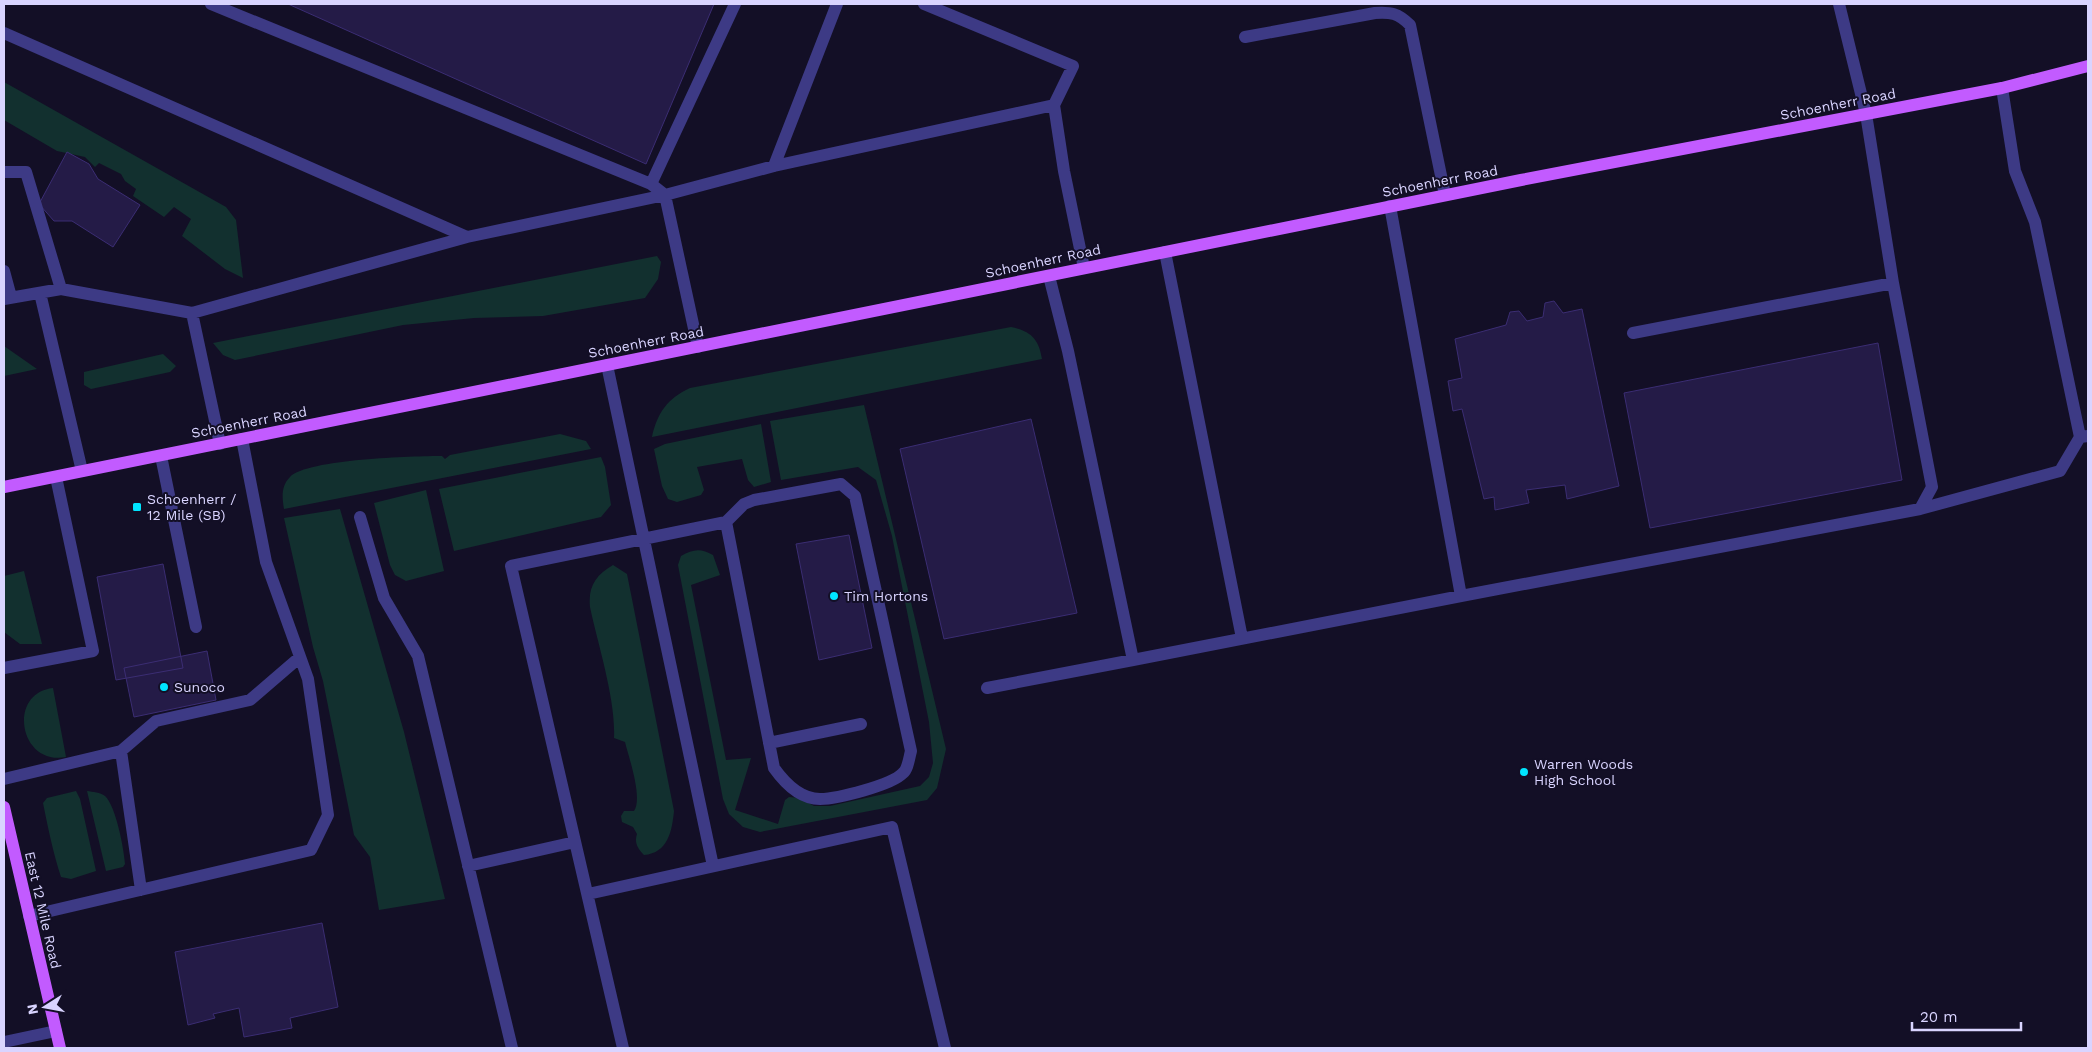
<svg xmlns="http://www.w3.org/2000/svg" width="2092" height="1052" font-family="'Work Sans',sans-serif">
<rect width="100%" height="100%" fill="#130f26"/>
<!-- green -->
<path fill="#12302f" d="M 4,82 L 226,207 L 236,220 L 243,278 L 225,269 L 182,236 L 191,219 L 174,207 L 164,217 L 133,196 L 136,189 L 125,181 L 121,174 L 99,163 L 95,167 L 85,157 L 57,151 L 4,120 Z
M 657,256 L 661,262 L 658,279 L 645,298 L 543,316 L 474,318 L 403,325 L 235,360 L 223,355 L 213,343 Z
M 1011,327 C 1031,331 1039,339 1042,359 L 652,437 C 657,413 668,398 690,388 Z
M 4,346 L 37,369 L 4,376 Z
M 163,354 L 176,366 L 170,372 L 91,389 L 84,385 L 84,372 Z
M 864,405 L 946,749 L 937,788 L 927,800 L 760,832 L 743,827 L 729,814 L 723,799 L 678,565 L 681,556 C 693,549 701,548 713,555 L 720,575 L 691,585 L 726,760 L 751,758 L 735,810 L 778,824 L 785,800 L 789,797 L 800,798 L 814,806 L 830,806 L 920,786 L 929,777 L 933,763 L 929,722 L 892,536 L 876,480 L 858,467 L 781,480 L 770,421 Z
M 761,424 L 771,482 L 754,487 L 748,480 L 742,459 L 697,467 L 704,490 L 701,495 L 677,502 L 668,499 L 662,486 L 654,449 L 665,444 Z
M 560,434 L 586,441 L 591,449 L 284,509 C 282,497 281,486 290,477 C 307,459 414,456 442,456 L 445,459 L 450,455 Z
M 601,457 L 605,467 L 611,505 L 601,517 L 454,551 L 439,489 Z
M 426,490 L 444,571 L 406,581 L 395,575 L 390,565 L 374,503 Z
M 340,509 L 404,732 L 445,899 L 379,910 L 370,857 L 354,835 L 323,681 L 313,647 L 284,518 Z
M 613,565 L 627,574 L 674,811 C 672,831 668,853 644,855 C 638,849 634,843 637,834 L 633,827 L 622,822 L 621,816 L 624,811 L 634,811 C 643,798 629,758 625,742 L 614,738 C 616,700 598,645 590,607 C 588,586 596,575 613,565 Z
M 24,571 L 42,644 L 20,644 L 4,632 L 4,576 Z
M 53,688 L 66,757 C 19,766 7,693 53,688 Z
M 76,791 L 80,799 L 96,871 L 71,879 L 61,877 C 53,852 48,828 43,803 L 47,798 Z
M 87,791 C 93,792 100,792 105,796 C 116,806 124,849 125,864 L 123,867 L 106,871 Z"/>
<!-- building -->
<path fill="#241b47" stroke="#3b2d73" d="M 288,4 L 714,4 L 646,164 Z
M 67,152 L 89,164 L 98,179 L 140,205 L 113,247 L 72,221 L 54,221 L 39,204 Z
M 1554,301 L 1563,313 L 1582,309 L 1619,486 L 1567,499 L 1565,485 L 1526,490 L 1529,503 L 1495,510 L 1494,497 L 1484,499 L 1462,409 L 1453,411 L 1448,381 L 1462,378 L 1455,339 L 1506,325 L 1510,312 L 1519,311 L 1527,321 L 1543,317 L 1545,303 Z
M 1878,343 L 1902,480 L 1650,528 L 1624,393 Z
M 1031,419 L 1077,613 L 944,639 L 900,449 Z
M 849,535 L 872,648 L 819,660 L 796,544 Z
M 163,564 L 183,668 L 116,680 L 97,577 Z
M 207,651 L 216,700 L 134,717 L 124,668 Z
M 322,923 L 338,1007 L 290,1018 L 292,1028 L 244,1037 L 239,1008 L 213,1014 L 215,1018 L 188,1025 L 175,952 Z"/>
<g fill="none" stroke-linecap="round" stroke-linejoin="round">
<!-- minor -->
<path stroke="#3d3a85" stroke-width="12" d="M 211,4 L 651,184 L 665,195 L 698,347
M 924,4 L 1073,66 L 1054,105
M 4,33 L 467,237 L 665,195 L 774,166 L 1054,105 L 1064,171 L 1084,268
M 1245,37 L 1375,13 C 1391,12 1398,13 1410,25 L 1445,195
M 2002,88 L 2015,171 L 2035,222 L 2080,437 L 2088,436
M 774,166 L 837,4
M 4,172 L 26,172 L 61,289
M 651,184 L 735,4
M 1390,206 L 1461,596 L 1920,509 L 1932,487 L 1893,283 L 1866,114 L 1839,4
M 1165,252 L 1242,638
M 4,271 L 11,297
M 40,293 L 82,471
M 4,299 L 61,289 L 192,313 L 220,444
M 192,313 L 467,237
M 1633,333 L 1893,283
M 607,365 L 713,866
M 161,456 L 196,627
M 1920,509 L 2060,471 L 2080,437
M 360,517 L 384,598 L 418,656 L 512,1048
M 1133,660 L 1461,596
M 4,668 L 93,651 L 56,477
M 987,688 L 1133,660 L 1068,351 L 1049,276
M 769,743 L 861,724
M 121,751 L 141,890
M 4,779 L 121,751 L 156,721 L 250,700 L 300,657
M 468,866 L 575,842
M 588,894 L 892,827 L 945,1048
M 29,916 L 311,850 L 328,815 L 308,679 L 266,562 L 242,439
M 4,1042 L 56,1031
M 623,1048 L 511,566 L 726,522 L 744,504 L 754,500 L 841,484 L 855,496 L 911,751 C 909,758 908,769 903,773 C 892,785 837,799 820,799 C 800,799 784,782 774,768 L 726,522"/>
<!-- major -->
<path stroke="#c25bff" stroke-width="12" d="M 4,487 L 1521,180 L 2002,88 L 2088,66
M 4,807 L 60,1048"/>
</g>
<!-- markers -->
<g fill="#00e5ff" stroke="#130f26" stroke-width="2">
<rect x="132" y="502" width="10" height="10" rx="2.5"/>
<circle cx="834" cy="596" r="5"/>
<circle cx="164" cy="687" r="5"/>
<circle cx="1524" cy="772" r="5"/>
</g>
<g text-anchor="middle" stroke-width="4" stroke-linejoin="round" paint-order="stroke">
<!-- street labels -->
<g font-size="14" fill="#d9d4ff" stroke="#130f26">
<text transform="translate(1838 104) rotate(-11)" y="5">Schoenherr Road</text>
<text transform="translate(1440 181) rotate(-11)" y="5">Schoenherr Road</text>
<text transform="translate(1043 261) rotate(-12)" y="5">Schoenherr Road</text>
<text transform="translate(646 342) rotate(-11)" y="5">Schoenherr Road</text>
<text transform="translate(249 422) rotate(-11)" y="5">Schoenherr Road</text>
<text transform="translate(43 910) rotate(77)" y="5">East 12 Mile Road</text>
</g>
<!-- poi labels -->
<g font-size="14" fill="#d9d4ff" stroke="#130f26" text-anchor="start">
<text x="147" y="504">Schoenherr /<tspan x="147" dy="16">12 Mile (SB)</tspan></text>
<text x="844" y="601">Tim Hortons</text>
<text x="174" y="692">Sunoco</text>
<text x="1534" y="769">Warren Woods<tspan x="1534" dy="16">High School</tspan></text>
</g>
</g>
<!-- border -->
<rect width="2092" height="1052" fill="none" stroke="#d9d4ff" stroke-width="10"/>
<!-- north arrow -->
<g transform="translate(45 1007) rotate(259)" stroke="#130f26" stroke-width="4" paint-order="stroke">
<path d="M0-4L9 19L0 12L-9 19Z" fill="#d9d4ff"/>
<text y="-8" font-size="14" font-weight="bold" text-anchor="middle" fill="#d9d4ff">N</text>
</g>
<!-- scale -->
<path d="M1912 1022v8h109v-8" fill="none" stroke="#d9d4ff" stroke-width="2.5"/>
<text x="1920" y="1022" font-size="15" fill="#d9d4ff" stroke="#130f26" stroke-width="4" paint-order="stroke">20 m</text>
</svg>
